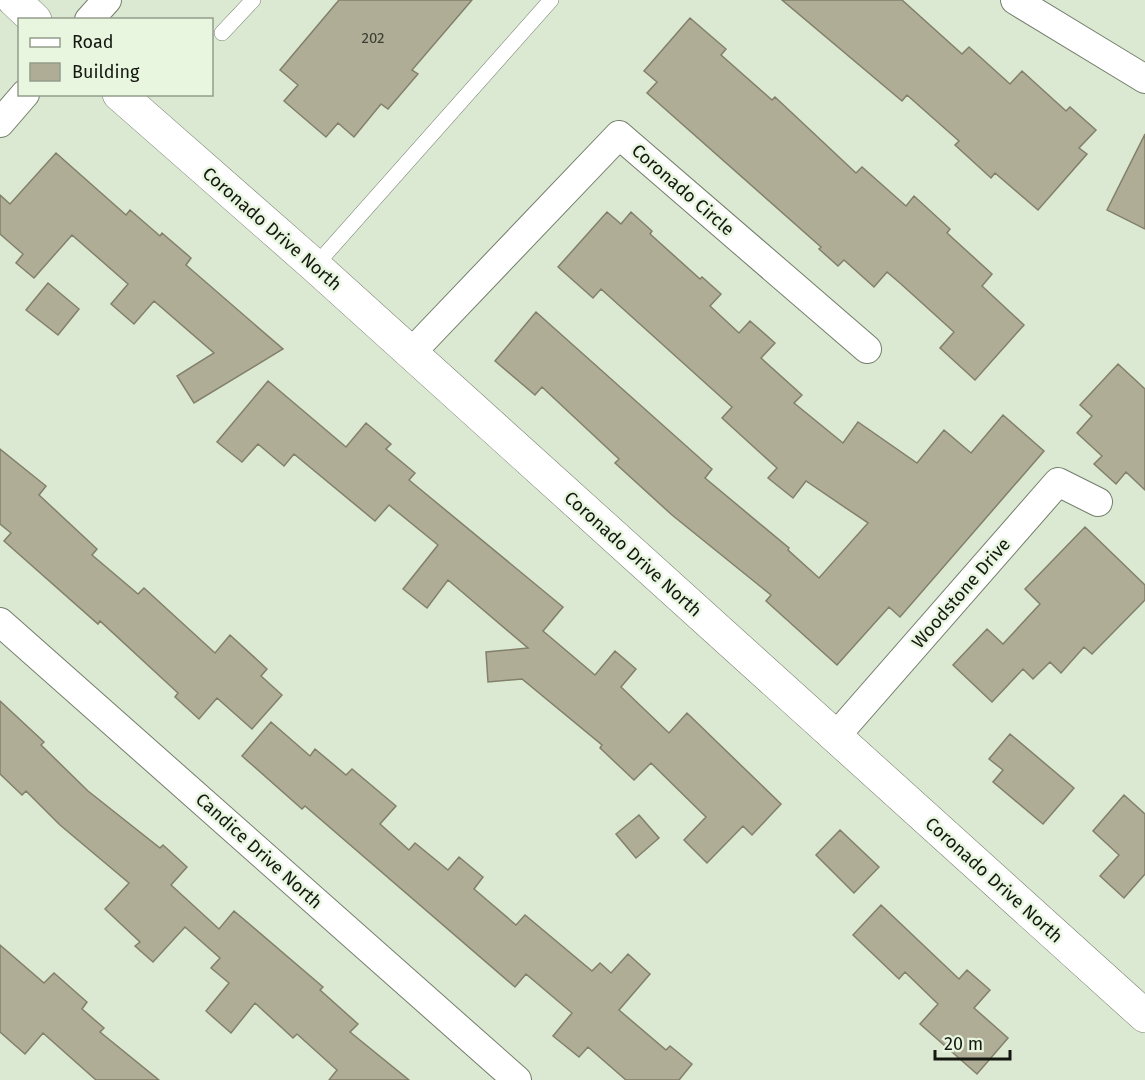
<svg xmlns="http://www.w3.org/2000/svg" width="1145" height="1080" font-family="'Fira Sans',sans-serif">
<rect width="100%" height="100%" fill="#dbe8d2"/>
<!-- building -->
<path fill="#afad96" stroke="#82806a" stroke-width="1.5" d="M 339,0 L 472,0 L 412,70 L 418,74 L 388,109 L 381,104 L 354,137 L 338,123 L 326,137 L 284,101 L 298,85 L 280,70 Z
M 782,0 L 902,0 L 962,54 L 969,47 L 1010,84 L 1022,71 L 1066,111 L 1070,107 L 1096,130 L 1079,148 L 1087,154 L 1038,210 L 995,173 L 991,178 L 955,145 L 959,141 L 907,95 L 902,101 Z
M 690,18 L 726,49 L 721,55 L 772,100 L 775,97 L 856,173 L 862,167 L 906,206 L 914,196 L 950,229 L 947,233 L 992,274 L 982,286 L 1024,325 L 975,380 L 940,348 L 954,332 L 901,284 L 887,272 L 874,287 L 844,260 L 838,266 L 819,249 L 821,247 L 647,93 L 657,82 L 644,71 Z
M 1145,134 L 1145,229 L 1107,210 Z
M 56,153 L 126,215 L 130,210 L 160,236 L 162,233 L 191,258 L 186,265 L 283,349 L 194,403 L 177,376 L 214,353 L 154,301 L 134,324 L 111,304 L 128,284 L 72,235 L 34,278 L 16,263 L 23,254 L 0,234 L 0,195 L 10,204 Z
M 607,212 L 621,224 L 631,212 L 652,231 L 650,234 L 700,279 L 702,277 L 721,294 L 710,306 L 739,333 L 750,321 L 775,343 L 761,358 L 802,395 L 794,403 L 843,443 L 858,422 L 917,463 L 944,430 L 971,453 L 1003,415 L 1044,451 L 900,617 L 889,607 L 837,665 L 766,601 L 771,595 L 672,515 L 615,463 L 619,459 L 542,387 L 535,395 L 495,361 L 536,312 L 712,469 L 705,478 L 789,548 L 788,550 L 819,578 L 868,523 L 806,481 L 793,498 L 768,478 L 777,468 L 722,418 L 732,407 L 601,289 L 593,298 L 558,267 Z
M 48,283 L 79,309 L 58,335 L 26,310 Z
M 1118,364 L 1145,389 L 1145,490 L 1126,472 L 1116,484 L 1094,464 L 1102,456 L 1077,433 L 1092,416 L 1080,405 Z
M 268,381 L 346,447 L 366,423 L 391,444 L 386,449 L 415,473 L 409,480 L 563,607 L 543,631 L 595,675 L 615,651 L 636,669 L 621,687 L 669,733 L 687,713 L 781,804 L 752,835 L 743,826 L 707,863 L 684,840 L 706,817 L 651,763 L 634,780 L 600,748 L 602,745 L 522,679 L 488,682 L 486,652 L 528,648 L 448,580 L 427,608 L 403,589 L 438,545 L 389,505 L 375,521 L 294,454 L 284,466 L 258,444 L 242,462 L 217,442 Z
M 0,449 L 46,486 L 39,495 L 97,549 L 92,555 L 138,594 L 144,588 L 215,653 L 230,635 L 267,669 L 261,676 L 282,695 L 252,729 L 217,698 L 199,719 L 175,697 L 178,693 L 100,621 L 98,624 L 4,541 L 11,533 L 0,524 Z
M 1085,527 L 1145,585 L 1145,600 L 1092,654 L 1084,647 L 1061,673 L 1050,662 L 1033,679 L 1023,669 L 992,702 L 953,665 L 987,629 L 1003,644 L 1040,604 L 1025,589 Z
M 0,701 L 44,742 L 41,745 L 88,791 L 160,848 L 163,845 L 187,867 L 171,885 L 219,929 L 234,911 L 323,987 L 320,990 L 358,1024 L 350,1032 L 409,1080 L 329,1080 L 337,1070 L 297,1034 L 293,1038 L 255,1003 L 231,1033 L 206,1011 L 229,983 L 211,968 L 220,958 L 185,927 L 153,962 L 135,946 L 140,942 L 105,909 L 129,883 L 60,825 L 26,791 L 22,795 L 0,774 Z
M 271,722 L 310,756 L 315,749 L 346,775 L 352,769 L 396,806 L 380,824 L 409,850 L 415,843 L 448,870 L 459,857 L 483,877 L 474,889 L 516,925 L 525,915 L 592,971 L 600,963 L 611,973 L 628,954 L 650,974 L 619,1010 L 666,1050 L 670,1046 L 692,1064 L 679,1080 L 626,1080 L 588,1047 L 579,1057 L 553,1036 L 572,1013 L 526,974 L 515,987 L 305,806 L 302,809 L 242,756 Z
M 1010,734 L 1074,788 L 1043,824 L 993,782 L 1003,770 L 989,759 Z
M 1124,795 L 1145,814 L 1145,874 L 1124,898 L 1100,876 L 1119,855 L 1093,831 Z
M 639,815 L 659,838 L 636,858 L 616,834 Z
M 840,830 L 879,867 L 854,893 L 816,855 Z
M 881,905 L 959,979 L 967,970 L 990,990 L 974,1008 L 1008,1038 L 977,1074 L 920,1024 L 938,1004 L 905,972 L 899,979 L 853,935 Z
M 0,945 L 44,983 L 54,973 L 87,1002 L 82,1009 L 104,1028 L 100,1032 L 159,1080 L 96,1080 L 43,1033 L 25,1054 L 0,1032 Z"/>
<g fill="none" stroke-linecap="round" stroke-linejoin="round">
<defs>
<path id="lane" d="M 222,33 L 253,0
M 315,266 L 551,0"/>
<path id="street" d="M 1015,0 L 1145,79
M 89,20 L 107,0
M 0,123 L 25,94
M 410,354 L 619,135 L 867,349
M 0,622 L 517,1080
M 835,737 L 1058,482 L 1098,502"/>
<path id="secondary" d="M 14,0 L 35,20
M 119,94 L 315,266 L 1145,1016"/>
</defs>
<!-- lane casing -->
<use href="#lane" stroke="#737e6a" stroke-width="16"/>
<!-- street casing -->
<use href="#street" stroke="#737e6a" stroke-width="30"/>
<!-- secondary casing -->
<use href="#secondary" stroke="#737e6a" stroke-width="34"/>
<!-- lane -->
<use href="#lane" stroke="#fff" stroke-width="15"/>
<!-- street -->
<use href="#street" stroke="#fff" stroke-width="28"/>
<!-- secondary -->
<use href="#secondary" stroke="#fff" stroke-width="33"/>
</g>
<g text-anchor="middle" stroke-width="5" stroke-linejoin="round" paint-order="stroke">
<!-- number labels -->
<g font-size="15" fill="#3b3d32">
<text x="373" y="43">202</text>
</g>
<!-- street labels -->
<g font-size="18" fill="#141810" stroke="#e8f5df">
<text transform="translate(683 190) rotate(41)" y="6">Coronado Circle</text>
<text transform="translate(272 229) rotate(41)" y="6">Coronado Drive North</text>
<text transform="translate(633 554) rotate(42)" y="6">Coronado Drive North</text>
<text transform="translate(961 593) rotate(-49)" y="6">Woodstone Drive</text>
<text transform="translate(259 851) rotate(42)" y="6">Candice Drive North</text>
<text transform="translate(994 880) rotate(42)" y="6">Coronado Drive North</text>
</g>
</g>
<!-- legend -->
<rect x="18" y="18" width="195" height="78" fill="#e8f5df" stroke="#939d8c" stroke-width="1.5"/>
<rect x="30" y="38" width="30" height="9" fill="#ffffff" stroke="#939d8c" stroke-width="1.5"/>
<text x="72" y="48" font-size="18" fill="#141810">Road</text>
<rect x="30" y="63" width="30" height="18" fill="#afad96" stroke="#939d8c" stroke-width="1.5"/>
<text x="72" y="78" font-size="18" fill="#141810">Building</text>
<!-- scale -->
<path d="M935 1050v9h75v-9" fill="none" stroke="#141810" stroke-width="3"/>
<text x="944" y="1050" font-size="18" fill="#141810" stroke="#e8f5df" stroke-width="4.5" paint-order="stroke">20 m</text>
</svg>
